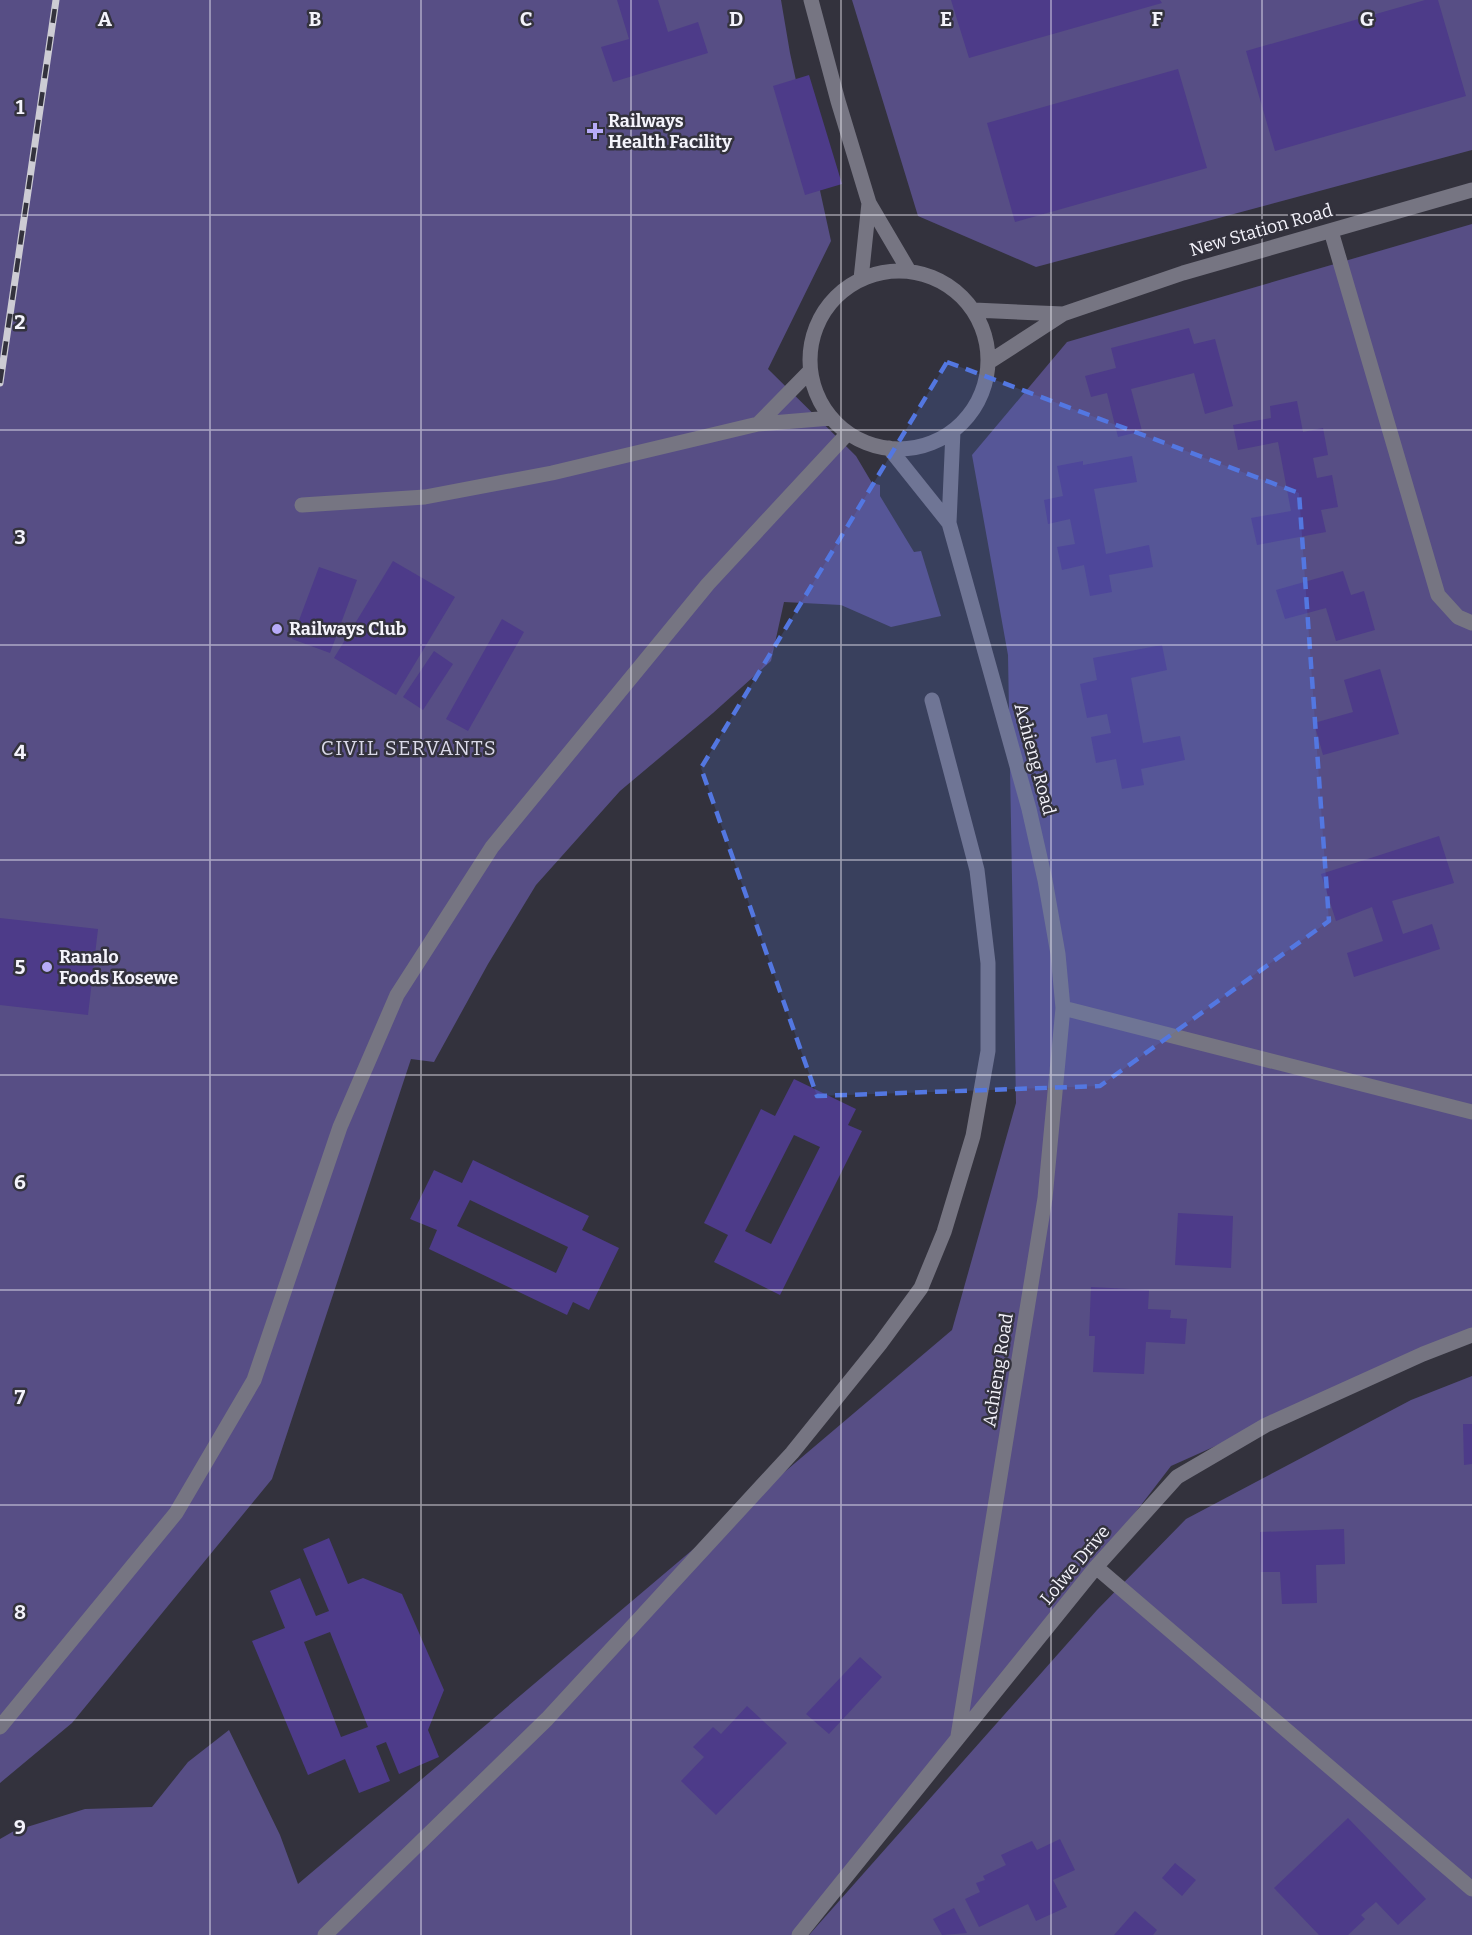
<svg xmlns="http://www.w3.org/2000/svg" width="1472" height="1935" font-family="Bitter,serif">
<rect width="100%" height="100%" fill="#33323d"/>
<!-- green -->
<path fill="#574e85" d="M 0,0 L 781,0 L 790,53 L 831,241 L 768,369 L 856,456 L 872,483 L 880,485 L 880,496 L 914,552 L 921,551 L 941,616 L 891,627 L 841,605 L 784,602 L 771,661 L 713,713 L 620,791 L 536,885 L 488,964 L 434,1062 L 411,1059 L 272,1479 L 72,1723 L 0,1783 Z
M 852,0 L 1472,0 L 1472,150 L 1036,267 L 918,216 Z
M 1472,224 L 1472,1331 L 1171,1466 L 1043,1633 L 799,1935 L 0,1935 L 0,1839 L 14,1831 L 85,1809 L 152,1807 L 188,1762 L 229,1730 L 280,1835 L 298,1884 L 952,1330 L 1016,1103 L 1008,655 L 972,455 L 1067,342 Z
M 1472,1376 L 1472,1935 L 809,1935 L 1097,1610 L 1186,1519 L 1411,1400 Z"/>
<!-- building -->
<path fill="#4d3b89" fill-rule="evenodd" d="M 617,0 L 658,0 L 668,32 L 698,22 L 708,53 L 613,82 L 601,47 L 629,39 Z
M 951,0 L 1160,0 L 1162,3 L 969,58 Z
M 1425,0 L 1438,0 L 1466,96 L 1275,151 L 1246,51 Z
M 1178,69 L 1207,168 L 1015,222 L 987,123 Z
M 809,75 L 842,184 L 805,195 L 773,86 Z
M 1189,328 L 1194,344 L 1215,339 L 1233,406 L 1205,414 L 1194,373 L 1131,389 L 1142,431 L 1118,437 L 1107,393 L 1091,397 L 1085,376 L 1116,368 L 1111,348 Z
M 1297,401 L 1303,432 L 1323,428 L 1328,455 L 1313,458 L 1317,478 L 1332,475 L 1338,507 L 1321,510 L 1326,532 L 1257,545 L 1251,518 L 1291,511 L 1278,442 L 1238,450 L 1233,425 L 1271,418 L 1270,406 Z
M 1132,456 L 1137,482 L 1094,489 L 1106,554 L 1149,545 L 1153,567 L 1109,575 L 1112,592 L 1090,596 L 1084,565 L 1062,570 L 1057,547 L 1075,544 L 1070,519 L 1048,524 L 1044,500 L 1063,496 L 1057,466 L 1083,461 L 1083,465 Z
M 393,561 L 455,597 L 396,695 L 334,658 Z
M 319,567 L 357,580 L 330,653 L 292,639 Z
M 1343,571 L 1351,595 L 1364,591 L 1375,630 L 1336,641 L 1326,608 L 1285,619 L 1276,590 Z
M 502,619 L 524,632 L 468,731 L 446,719 Z
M 1162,645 L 1167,670 L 1131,678 L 1143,743 L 1180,736 L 1185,760 L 1141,769 L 1144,785 L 1122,789 L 1116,759 L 1096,763 L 1091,737 L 1111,733 L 1107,714 L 1087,718 L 1080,684 L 1097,680 L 1093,658 Z
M 434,651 L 453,664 L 423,710 L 403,697 Z
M 1380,669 L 1399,734 L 1323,755 L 1314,723 L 1353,712 L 1344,680 Z
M 1439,836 L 1454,883 L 1392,901 L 1403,934 L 1432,924 L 1440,949 L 1354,977 L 1347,953 L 1383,941 L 1372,907 L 1336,921 L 1321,874 Z
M 0,918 L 98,929 L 88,1015 L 0,1005 Z
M 794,1079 L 856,1109 L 848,1125 L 862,1131 L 780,1295 L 714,1262 L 728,1235 L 704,1223 L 761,1109 L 775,1116 ZM 794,1135 L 820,1147 L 771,1244 L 745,1231 Z
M 473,1160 L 589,1216 L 582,1230 L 619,1248 L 589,1310 L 573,1302 L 567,1315 L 429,1249 L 437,1230 L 410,1219 L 434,1170 L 462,1183 ZM 470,1200 L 568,1247 L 556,1273 L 457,1226 Z
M 1178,1213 L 1233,1216 L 1231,1268 L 1175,1265 Z
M 1091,1287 L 1149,1290 L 1148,1309 L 1171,1310 L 1170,1318 L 1187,1319 L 1185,1344 L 1146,1342 L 1144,1374 L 1093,1372 L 1095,1336 L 1089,1336 Z
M 1463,1424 L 1472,1424 L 1472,1464 L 1464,1465 Z
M 1344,1529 L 1345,1564 L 1316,1565 L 1317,1603 L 1282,1604 L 1280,1572 L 1261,1572 L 1260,1532 Z
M 329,1538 L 348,1584 L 363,1578 L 402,1594 L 444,1690 L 428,1730 L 439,1757 L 399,1774 L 386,1742 L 376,1746 L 390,1781 L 359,1793 L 345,1759 L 308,1775 L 252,1641 L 285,1628 L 270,1591 L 300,1578 L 316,1616 L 329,1611 L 303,1549 ZM 330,1632 L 368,1727 L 341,1737 L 304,1642 Z
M 860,1657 L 882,1677 L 829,1734 L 806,1714 Z
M 747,1706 L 787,1743 L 716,1815 L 681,1781 L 704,1757 L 693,1747 L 713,1727 L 721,1734 Z
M 1348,1818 L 1426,1899 L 1398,1925 L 1376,1902 L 1361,1915 L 1365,1919 L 1348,1935 L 1319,1935 L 1274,1888 Z
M 1060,1839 L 1075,1870 L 1053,1880 L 1067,1907 L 1036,1921 L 1028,1904 L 979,1927 L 965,1899 L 980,1892 L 976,1883 L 985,1880 L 983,1876 L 1006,1865 L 1001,1855 L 1032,1841 L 1037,1850 Z
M 1175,1863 L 1196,1880 L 1182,1896 L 1162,1878 Z
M 954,1908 L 967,1933 L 942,1935 L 933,1919 Z
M 1135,1911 L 1157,1930 L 1153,1935 L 1114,1935 Z"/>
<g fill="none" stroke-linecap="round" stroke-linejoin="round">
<!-- minor -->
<path stroke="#767582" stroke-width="15" d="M 811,0 L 838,101 L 869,203 L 909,271
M 1331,231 L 1438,595 L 1458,617 L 1472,623
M810 360a89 89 0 1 1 178 0a89 89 0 1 1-178 0Z
M 861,279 L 869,203
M 974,310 L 1063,314
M 989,362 L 1063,314 L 1183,273 L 1472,190
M 758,424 L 810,371
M 953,431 L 949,523 L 1029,809 L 1045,880 L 1058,954 L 1063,1008 L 1045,1198 L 958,1736
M 889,448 L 949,523
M 302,505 L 425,497 L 552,473 L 758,424 L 831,418
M 1063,1008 L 1472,1112
M 1096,1567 L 1472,1889
M 0,1727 L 176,1513 L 254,1380 L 340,1127 L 397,995 L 492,847 L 708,584 L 848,433
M 325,1935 L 547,1719 L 792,1453 L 880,1344 L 921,1288 L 944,1232 L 973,1136 L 988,1051 L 988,963 L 977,870 L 932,700
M 799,1935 L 1096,1567 L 1177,1477 L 1266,1425 L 1423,1354 L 1472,1335"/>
<defs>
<path id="rail" d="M 0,383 L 56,0"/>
</defs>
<!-- rail casing -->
<use href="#rail" stroke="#cdccd4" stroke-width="7"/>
<!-- rail -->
<use href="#rail" stroke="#33323d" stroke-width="4.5" stroke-dasharray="14" stroke-linecap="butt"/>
</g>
<!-- marked area -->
<path fill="#5377e1" fill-opacity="0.2" stroke="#5377e1" stroke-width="4.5" stroke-dasharray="12 8" stroke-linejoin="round" d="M 947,362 L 1299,493 L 1329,921 L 1100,1086 L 817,1096 L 701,768 Z"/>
<!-- grid -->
<path fill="none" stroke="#f4f3fb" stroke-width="1.5" stroke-opacity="0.55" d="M 210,0 L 210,1935M 421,0 L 421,1935M 631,0 L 631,1935M 841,0 L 841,1935M 1051,0 L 1051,1935M 1262,0 L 1262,1935M 0,215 L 1472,215M 0,430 L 1472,430M 0,645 L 1472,645M 0,860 L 1472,860M 0,1075 L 1472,1075M 0,1290 L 1472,1290M 0,1505 L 1472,1505M 0,1720 L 1472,1720"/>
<!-- markers -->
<g fill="#b7abf8" stroke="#33323d" stroke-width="2">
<path d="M592 122h6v6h6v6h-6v6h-6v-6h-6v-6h6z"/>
<circle cx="277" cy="629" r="6"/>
<circle cx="47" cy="967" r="6"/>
</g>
<g text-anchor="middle" stroke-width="5" stroke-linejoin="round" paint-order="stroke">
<!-- poi labels -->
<g font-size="18" font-weight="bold" fill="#f4f3fb" stroke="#33323d" text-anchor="start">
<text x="608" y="127">Railways<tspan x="608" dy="21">Health Facility</tspan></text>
<text x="289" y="635">Railways Club</text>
<text x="59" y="963">Ranalo<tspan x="59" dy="21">Foods Kosewe</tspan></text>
</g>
<!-- street labels -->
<g font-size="18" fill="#f4f3fb" stroke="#33323d">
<text transform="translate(1261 230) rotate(-16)" y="6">New Station Road</text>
<text transform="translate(1035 759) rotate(75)" y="6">Achieng Road</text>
<text transform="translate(998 1370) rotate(-81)" y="6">Achieng Road</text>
<text transform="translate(1075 1565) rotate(-50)" y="6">Lolwe Drive</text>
</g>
<!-- neighbourhood labels -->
<g font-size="20" letter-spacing="1.5" fill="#dbdae9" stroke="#33323d">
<text x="409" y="755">CIVIL SERVANTS</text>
</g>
</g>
<g font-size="20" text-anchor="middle" font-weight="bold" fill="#f4f3fb" stroke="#33323d" stroke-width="5" stroke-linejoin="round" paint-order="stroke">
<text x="105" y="26">A</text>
<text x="315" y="26">B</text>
<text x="526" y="26">C</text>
<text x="736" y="26">D</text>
<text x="946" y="26">E</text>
<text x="1157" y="26">F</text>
<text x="1367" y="26">G</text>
<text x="20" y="114">1</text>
<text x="20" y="329">2</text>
<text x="20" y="544">3</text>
<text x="20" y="759">4</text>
<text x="20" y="974">5</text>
<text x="20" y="1189">6</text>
<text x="20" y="1404">7</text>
<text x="20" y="1619">8</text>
<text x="20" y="1834">9</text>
</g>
</svg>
